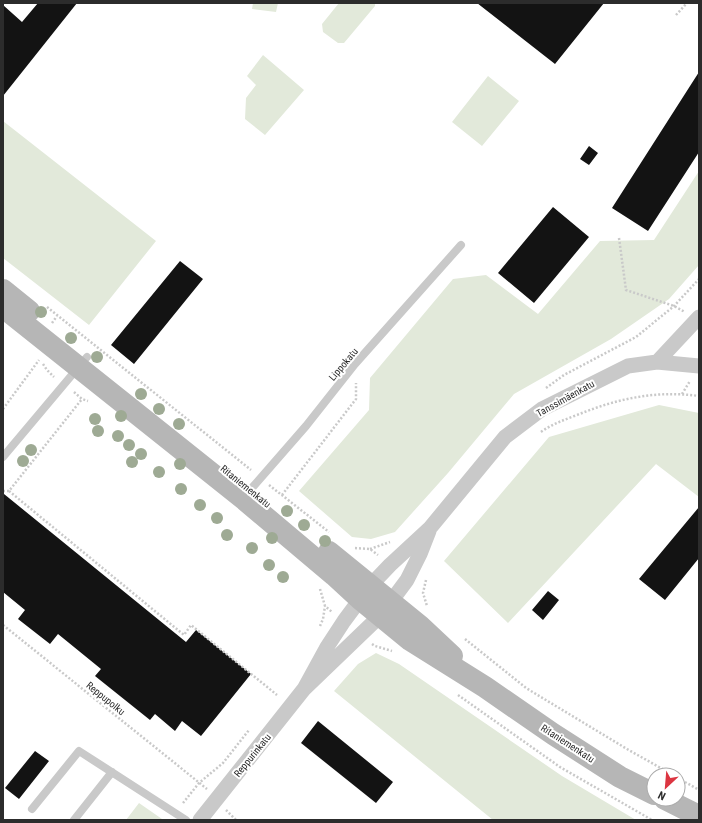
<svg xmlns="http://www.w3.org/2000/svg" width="702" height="823" font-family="'Roboto Condensed',sans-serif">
<rect width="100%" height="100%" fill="#fff"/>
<!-- green -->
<path fill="#e2e9da" d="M 253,3 L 278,3 L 276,12 L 252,9 Z
M 339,3 L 375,3 L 375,6 L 344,43 L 338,43 L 323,32 L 322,24 Z
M 263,55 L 304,90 L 265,135 L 245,119 L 246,98 L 256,85 L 247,76 Z
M 488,76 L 519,101 L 482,146 L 452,122 Z
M 3,121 L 156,241 L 89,325 L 3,258 Z
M 699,171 L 699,265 L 669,299 L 611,339 L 514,394 L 448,473 L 395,532 L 371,539 L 352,537 L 299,491 L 369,410 L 370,378 L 453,279 L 486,275 L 538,314 L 600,241 L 654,240 Z
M 659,405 L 699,413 L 699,497 L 656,464 L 508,623 L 444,561 L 549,437 Z
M 376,653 L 399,664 L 562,776 L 636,820 L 493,820 L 334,691 L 358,664 Z
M 139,803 L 162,819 L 164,820 L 126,820 Z"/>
<!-- building -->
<path fill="#131313" d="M 38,3 L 77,3 L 3,96 L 3,5 L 22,22 Z
M 477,3 L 604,3 L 555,64 Z
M 699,72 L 699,152 L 648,231 L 612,208 Z
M 589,146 L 598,153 L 589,165 L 580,159 Z
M 553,207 L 589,237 L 534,303 L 498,273 Z
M 180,261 L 203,279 L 134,364 L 111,345 Z
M 3,494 L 4,494 L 186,642 L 196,630 L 251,674 L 201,736 L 182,721 L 175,731 L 155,714 L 150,720 L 95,676 L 101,669 L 58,634 L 50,644 L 18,619 L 25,610 L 3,592 Z
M 699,507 L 699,558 L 665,600 L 639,579 Z
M 548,591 L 559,600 L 543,620 L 532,610 Z
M 318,721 L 393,782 L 376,803 L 301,743 Z
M 35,751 L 49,761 L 19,799 L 5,788 Z"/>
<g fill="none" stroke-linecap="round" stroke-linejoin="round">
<!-- path -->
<path stroke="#c9c9c9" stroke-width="2.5" stroke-dasharray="2 2" stroke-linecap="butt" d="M 676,15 L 687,3
M 619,238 L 626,290 L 674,306 L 685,312
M 47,307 L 251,470
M 52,323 L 57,316
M 43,364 L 47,370 L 54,377
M 546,388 L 564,375 L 636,337 L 674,306 L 699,279
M 74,392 L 82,399 L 88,401
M 682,394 L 690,381
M 3,409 L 39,360
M 541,432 C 552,424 564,420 577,415 C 616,399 656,390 699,396
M 269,485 L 329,532
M 3,491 L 9,491 L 82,399
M 9,491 L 184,635 L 191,625 L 277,695
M 282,495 L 356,399 L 356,383
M 355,548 L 370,549 L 378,555
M 370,549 L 390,542
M 426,580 L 423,593 L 427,606
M 320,589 L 325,606 L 332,612
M 3,625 L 207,789
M 320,626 L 323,619 L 325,606
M 465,639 L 526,688 L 627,749 L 673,775
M 372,644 L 375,646 L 392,651
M 458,695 L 560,767 L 652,820
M 678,778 L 699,790
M 183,803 L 199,783 L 223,763 L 249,730
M 226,810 L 236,820"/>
<!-- lane -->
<path stroke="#c9c9c9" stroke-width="8" d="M 3,457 L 87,357
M 245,499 L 251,489 L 306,426 L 355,364 L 461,245
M 32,809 L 79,751 L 186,820
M 74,820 L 112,772"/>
<!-- street -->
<path stroke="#c9c9c9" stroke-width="15" d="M 657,362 L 699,317
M 304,689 L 327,647 L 344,621 L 370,586 L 390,565 L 430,528 L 505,437 L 542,409 L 628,366 L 657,362 L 699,366
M 200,820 L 304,689 L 381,615 L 407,580 L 420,554 L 429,531"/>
<!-- secondary -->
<path stroke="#b6b6b6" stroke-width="22" d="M 3,290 L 29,311
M 3,307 L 245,500 L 334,575 L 360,599 L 410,640 L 485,687 L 553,734 L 620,777 L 654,794
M 329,552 L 420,626 L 452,656
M 665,799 L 699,816"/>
</g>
<!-- trees -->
<g fill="#9eaa94">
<circle cx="41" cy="312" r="6"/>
<circle cx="71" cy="338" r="6"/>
<circle cx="97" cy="357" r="6"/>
<circle cx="141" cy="394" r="6"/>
<circle cx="159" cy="409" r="6"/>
<circle cx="121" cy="416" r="6"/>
<circle cx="95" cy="419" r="6"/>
<circle cx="179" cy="424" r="6"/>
<circle cx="98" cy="431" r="6"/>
<circle cx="118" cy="436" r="6"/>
<circle cx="129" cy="445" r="6"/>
<circle cx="31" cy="450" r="6"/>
<circle cx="141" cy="454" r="6"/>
<circle cx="23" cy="461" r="6"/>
<circle cx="132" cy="462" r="6"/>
<circle cx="180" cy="464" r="6"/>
<circle cx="159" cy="472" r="6"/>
<circle cx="181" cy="489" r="6"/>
<circle cx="200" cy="505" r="6"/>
<circle cx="287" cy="511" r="6"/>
<circle cx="217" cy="518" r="6"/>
<circle cx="304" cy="525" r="6"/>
<circle cx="227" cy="535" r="6"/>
<circle cx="272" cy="538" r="6"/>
<circle cx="325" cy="541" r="6"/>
<circle cx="252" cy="548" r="6"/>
<circle cx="269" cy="565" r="6"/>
<circle cx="283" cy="577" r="6"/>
</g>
<g text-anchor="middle" stroke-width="4" stroke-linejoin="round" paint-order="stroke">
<!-- street labels -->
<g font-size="10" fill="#2c2c2c" stroke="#fff">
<text transform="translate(343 364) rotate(-50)" y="4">Lippokatu</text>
<text transform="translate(565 398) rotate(-29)" y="4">Tanssimäenkatu</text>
<text transform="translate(246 486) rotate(39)" y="4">Ritaniemenkatu</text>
<text transform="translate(106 698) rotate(39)" y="4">Reppupolku</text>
<text transform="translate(568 743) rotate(33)" y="4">Ritaniemenkatu</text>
<text transform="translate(252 755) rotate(-51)" y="4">Reppurinkatu</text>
</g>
</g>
<!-- border -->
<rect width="702" height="823" fill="none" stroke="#2c2c2c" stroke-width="8"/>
<!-- north arrow -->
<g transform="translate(666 787) rotate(206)"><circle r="19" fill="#ffffff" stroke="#ababab"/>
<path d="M0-3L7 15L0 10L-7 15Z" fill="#dc3541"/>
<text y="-6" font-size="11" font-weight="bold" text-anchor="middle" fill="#2c2c2c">N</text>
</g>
</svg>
